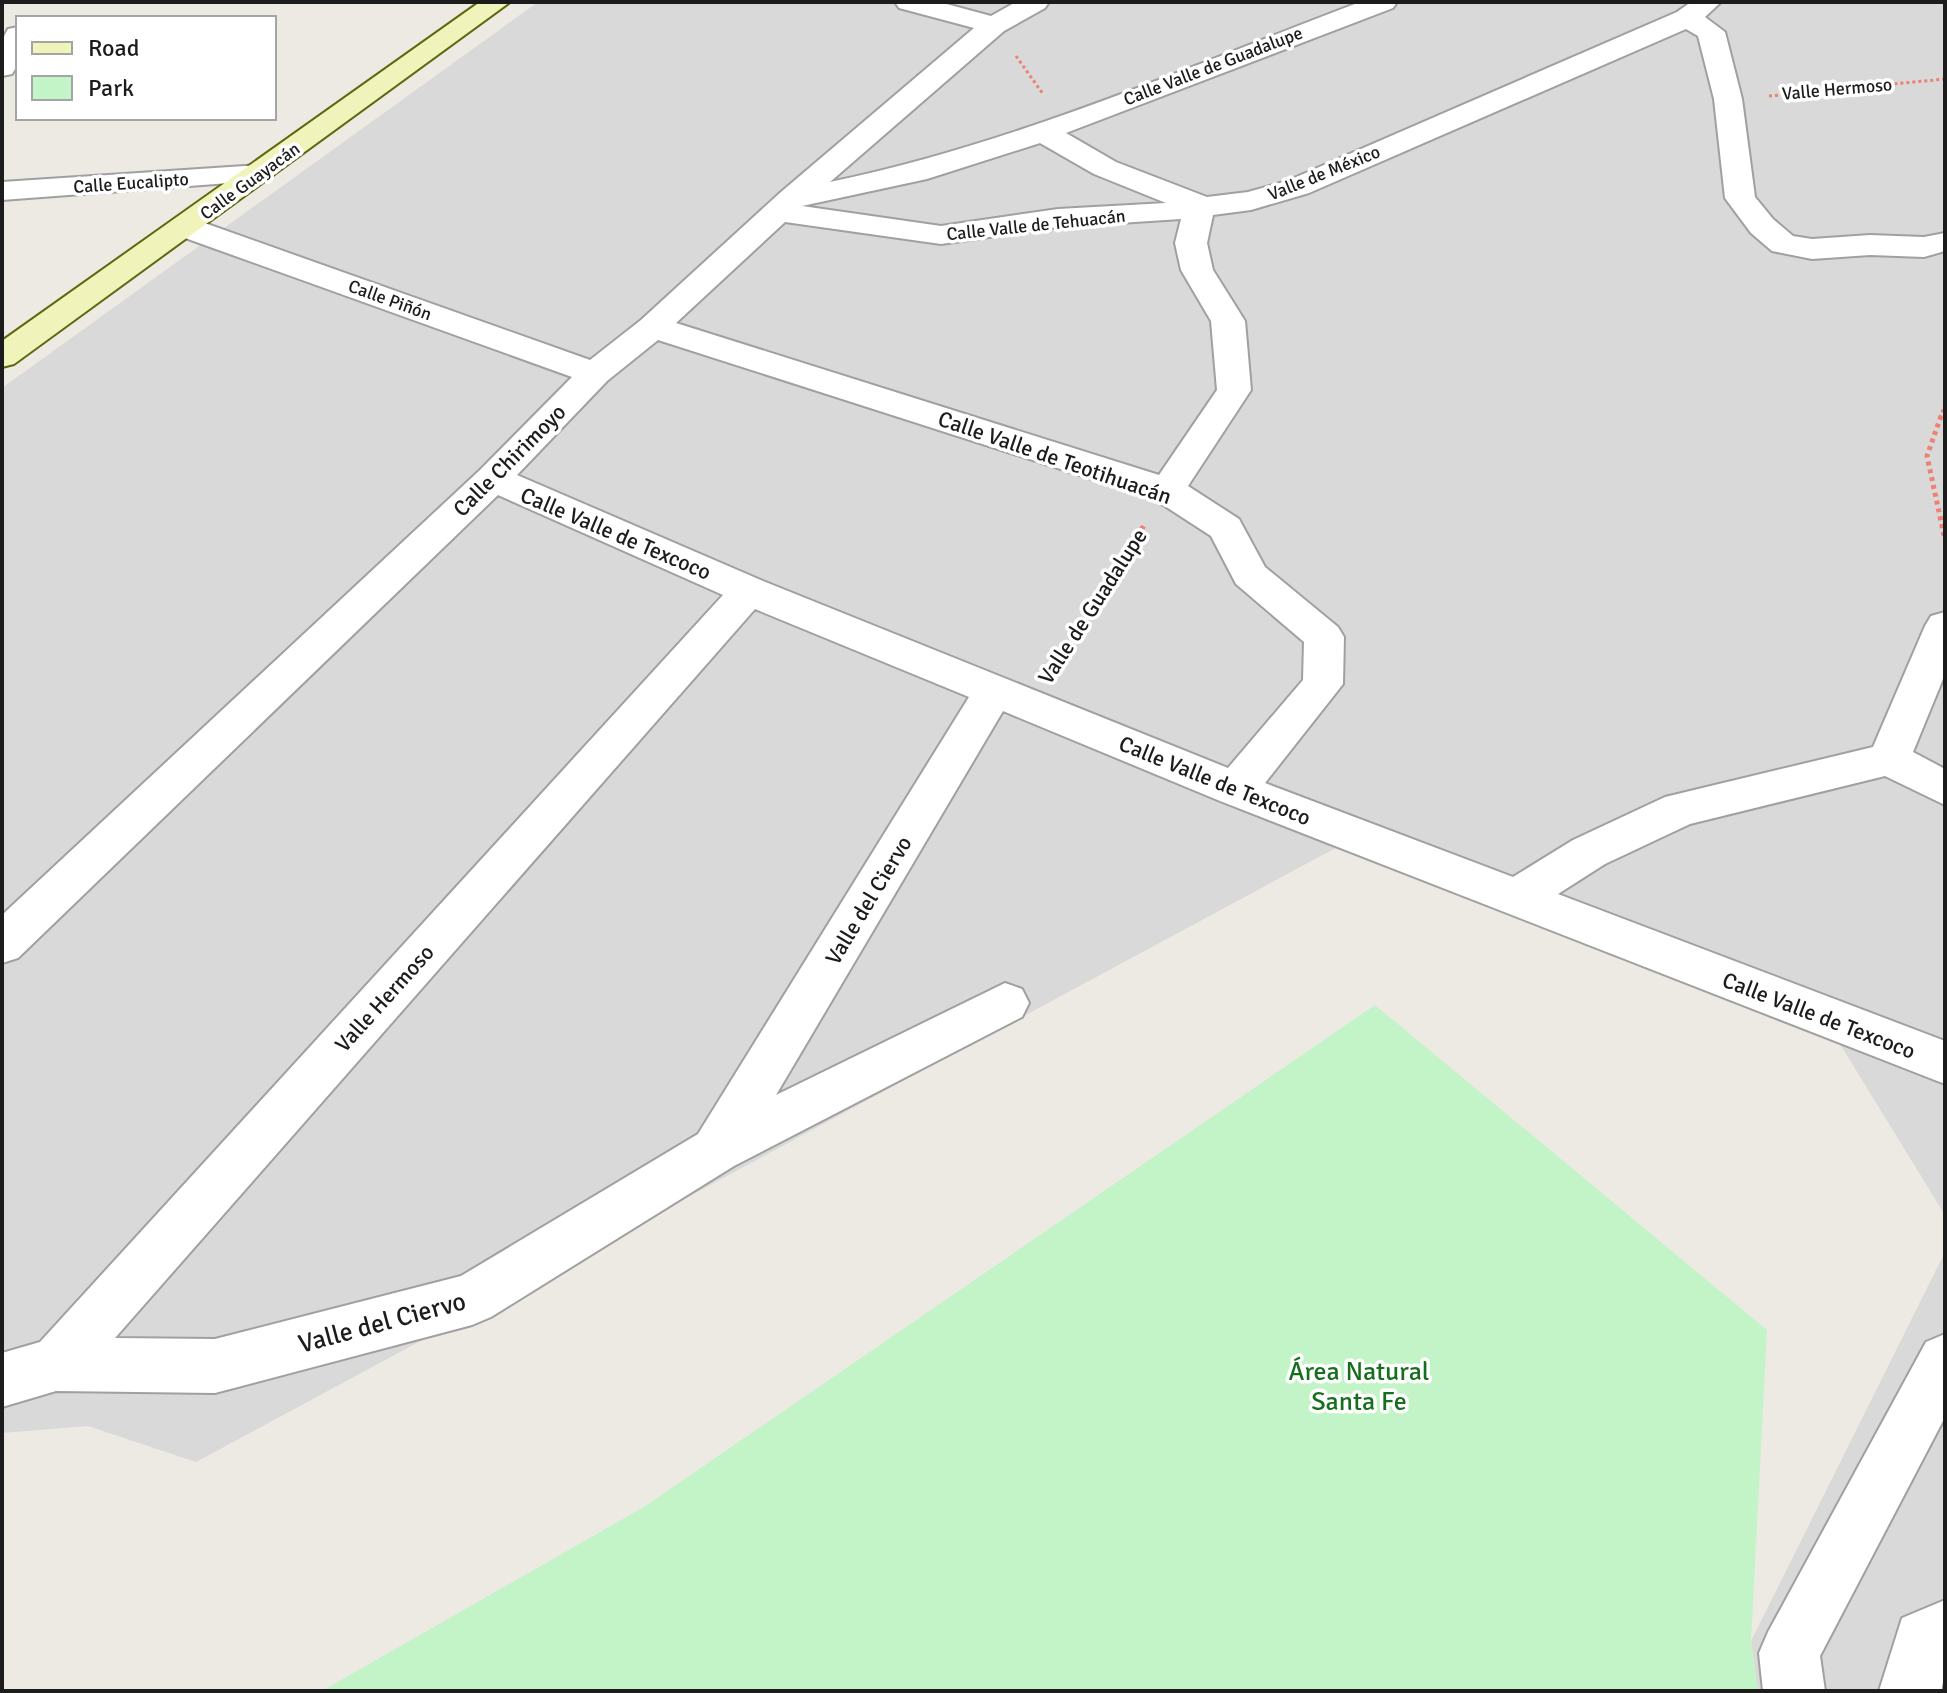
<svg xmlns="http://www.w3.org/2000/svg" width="1947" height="1693" font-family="Signika,sans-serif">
<rect width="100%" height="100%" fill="#ede9e3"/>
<!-- residential -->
<path fill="#dad9d9" d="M 538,2 L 1945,2 L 1945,1215 L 1827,1023 L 1343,844 L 196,1462 L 88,1426 L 2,1433 L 2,388 Z
M 1945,1252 L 1945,1691 L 1758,1691 L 1751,1641 Z"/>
<!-- park -->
<path fill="#c2f4c7" d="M 1375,1005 L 1767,1330 L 1751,1641 L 1758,1691 L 322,1691 L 644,1507 Z"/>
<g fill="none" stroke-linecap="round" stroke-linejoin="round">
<defs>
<path id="street" d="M 895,2 L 939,2 L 991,16 L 1016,2 L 1049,2 L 1045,8 L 1004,31 L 830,182 C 1013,144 1186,68 1360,2 L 1397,2 L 1393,8 L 1066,133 L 1116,162 L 1207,197 L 1248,192 L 1287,181 L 1677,12 L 1691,2 L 1721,2 L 1705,17 L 1725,32 L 1742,99 L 1755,197 L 1773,219 L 1793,236 L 1812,239 L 1870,235 L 1924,237 L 1945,233 L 1945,251 L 1924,257 L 1870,255 L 1812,259 L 1772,251 L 1751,233 L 1725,198 L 1714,99 L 1698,36 L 1686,29 L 1309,193 L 1251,210 L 1213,215 L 1207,243 L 1213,270 L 1245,321 L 1251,390 L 1188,486 L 1239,519 L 1265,567 L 1338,627 L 1344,637 L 1343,684 L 1265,783 L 1513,877 L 1573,840 L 1665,797 L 1873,747 L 1925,626 L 1931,616 L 1945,612 L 1945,674 L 1913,752 L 1945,769 L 1945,805 L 1885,776 L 1690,824 L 1605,864 L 1558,894 L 1945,1041 L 1945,1084 L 1220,801 L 1003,711 L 776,1095 L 1005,983 L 1022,989 L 1029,1003 L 1022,1017 L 734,1166 L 491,1317 L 472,1325 L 215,1393 L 56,1391 L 2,1407 L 2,1353 L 40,1342 L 723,595 L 498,495 L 18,958 L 2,963 L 2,915 L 480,470 L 572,377 L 174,234 L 169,227 L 174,220 L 185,218 L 196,220 L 590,360 L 641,320 L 781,192 L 974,28 L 899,8 ZM 1040,143 L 1094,174 L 1166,203 L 1058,209 L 941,226 L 802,206 L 927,179 ZM 1181,219 L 1175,243 L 1181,270 L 1211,321 L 1217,390 L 1159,475 L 676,323 L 785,222 L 941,244 L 1058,227 ZM 658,340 L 1154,499 L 1211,536 L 1236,584 L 1304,642 L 1303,680 L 1228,768 L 763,581 L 517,475 L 607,381 ZM 755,609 L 969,697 L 698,1134 L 461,1276 L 215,1339 L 115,1338 Z
M 18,27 L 18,64 L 12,74 L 2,76 L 2,40 L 8,29 Z
M 259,165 L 270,168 L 274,174 L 270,180 L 2,200 L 2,182 Z
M 1945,1334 L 1945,1417 L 1820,1656 L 1825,1691 L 1763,1691 L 1759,1653 L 1768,1632 L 1926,1342 Z
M 1945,1600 L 1945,1673 L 1941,1691 L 1879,1691 L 1902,1618 Z"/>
<path id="secondary" d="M 480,2 L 510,2 L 14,364 L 2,367 L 2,341 Z"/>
</defs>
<!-- street casing -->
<use href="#street" stroke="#a0a0a0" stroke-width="4"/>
<!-- secondary casing -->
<use href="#secondary" stroke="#5d680e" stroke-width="4"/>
<!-- path-far1 -->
<path stroke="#ed8173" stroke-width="3" stroke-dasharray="3 3" stroke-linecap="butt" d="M 1016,56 L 1043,94
M 1769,96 L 1945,79
M 1940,418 L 1945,404"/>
<!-- path -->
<path stroke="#ed8173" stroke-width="5" stroke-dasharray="4 4" stroke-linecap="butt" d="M 1941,416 L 1927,456 L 1945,540
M 1051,671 L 1145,524"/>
<!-- street -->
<use href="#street" fill="#fff" fill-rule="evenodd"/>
<!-- secondary -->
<use href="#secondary" fill="#f0f3ba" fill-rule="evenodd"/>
</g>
<g text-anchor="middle" stroke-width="7" stroke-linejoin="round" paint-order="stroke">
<!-- far-street labels -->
<g font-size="18" fill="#1c1c1c" stroke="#fff">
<text transform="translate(1213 66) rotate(-21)" y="6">Calle Valle de Guadalupe</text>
<text transform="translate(1837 89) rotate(-5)" y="6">Valle Hermoso</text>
<text transform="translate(1324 173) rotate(-22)" y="6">Valle de México</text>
<text transform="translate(250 181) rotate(-36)" y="6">Calle Guayacán</text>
<text transform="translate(131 183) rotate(-4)" y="6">Calle Eucalipto</text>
<text transform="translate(1036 225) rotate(-6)" y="6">Calle Valle de Tehuacán</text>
<text transform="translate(390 300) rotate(20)" y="6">Calle Piñón</text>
</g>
<!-- street labels -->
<g font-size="22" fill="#1c1c1c" stroke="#fff">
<text transform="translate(1055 457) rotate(19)" y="8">Calle Valle de Teotihuacán</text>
<text transform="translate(509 460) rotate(-45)" y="8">Calle Chirimoyo</text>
<text transform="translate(616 533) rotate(23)" y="8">Calle Valle de Texcoco</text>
<text transform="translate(1092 606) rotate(-57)" y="8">Valle de Guadalupe</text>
<text transform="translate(1215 780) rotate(22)" y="8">Calle Valle de Texcoco</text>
<text transform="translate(868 900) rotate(-59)" y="8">Valle del Ciervo</text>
<text transform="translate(384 998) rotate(-48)" y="8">Valle Hermoso</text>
<text transform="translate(1819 1015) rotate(21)" y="8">Calle Valle de Texcoco</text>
</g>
<!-- near-street labels -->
<g font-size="26" fill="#1c1c1c" stroke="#fff">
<text transform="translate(382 1322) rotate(-15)" y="9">Valle del Ciervo</text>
</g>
<!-- near-park labels -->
<g font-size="26" fill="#156f1d" stroke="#fff">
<text x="1359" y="1380">Área Natural<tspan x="1359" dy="30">Santa Fe</tspan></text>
</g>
</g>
<!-- border -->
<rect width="1947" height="1693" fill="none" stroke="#1c1c1c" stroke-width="8"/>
<!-- legend -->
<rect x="16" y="16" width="260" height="104" fill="#ffffff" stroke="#a4a4a4" stroke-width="2"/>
<rect x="32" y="42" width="40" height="12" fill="#f0f3ba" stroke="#a4a4a4" stroke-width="2"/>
<text x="88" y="56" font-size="24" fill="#1c1c1c">Road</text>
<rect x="32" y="76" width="40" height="24" fill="#c2f4c7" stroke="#a4a4a4" stroke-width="2"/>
<text x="88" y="96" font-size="24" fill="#1c1c1c">Park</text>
</svg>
